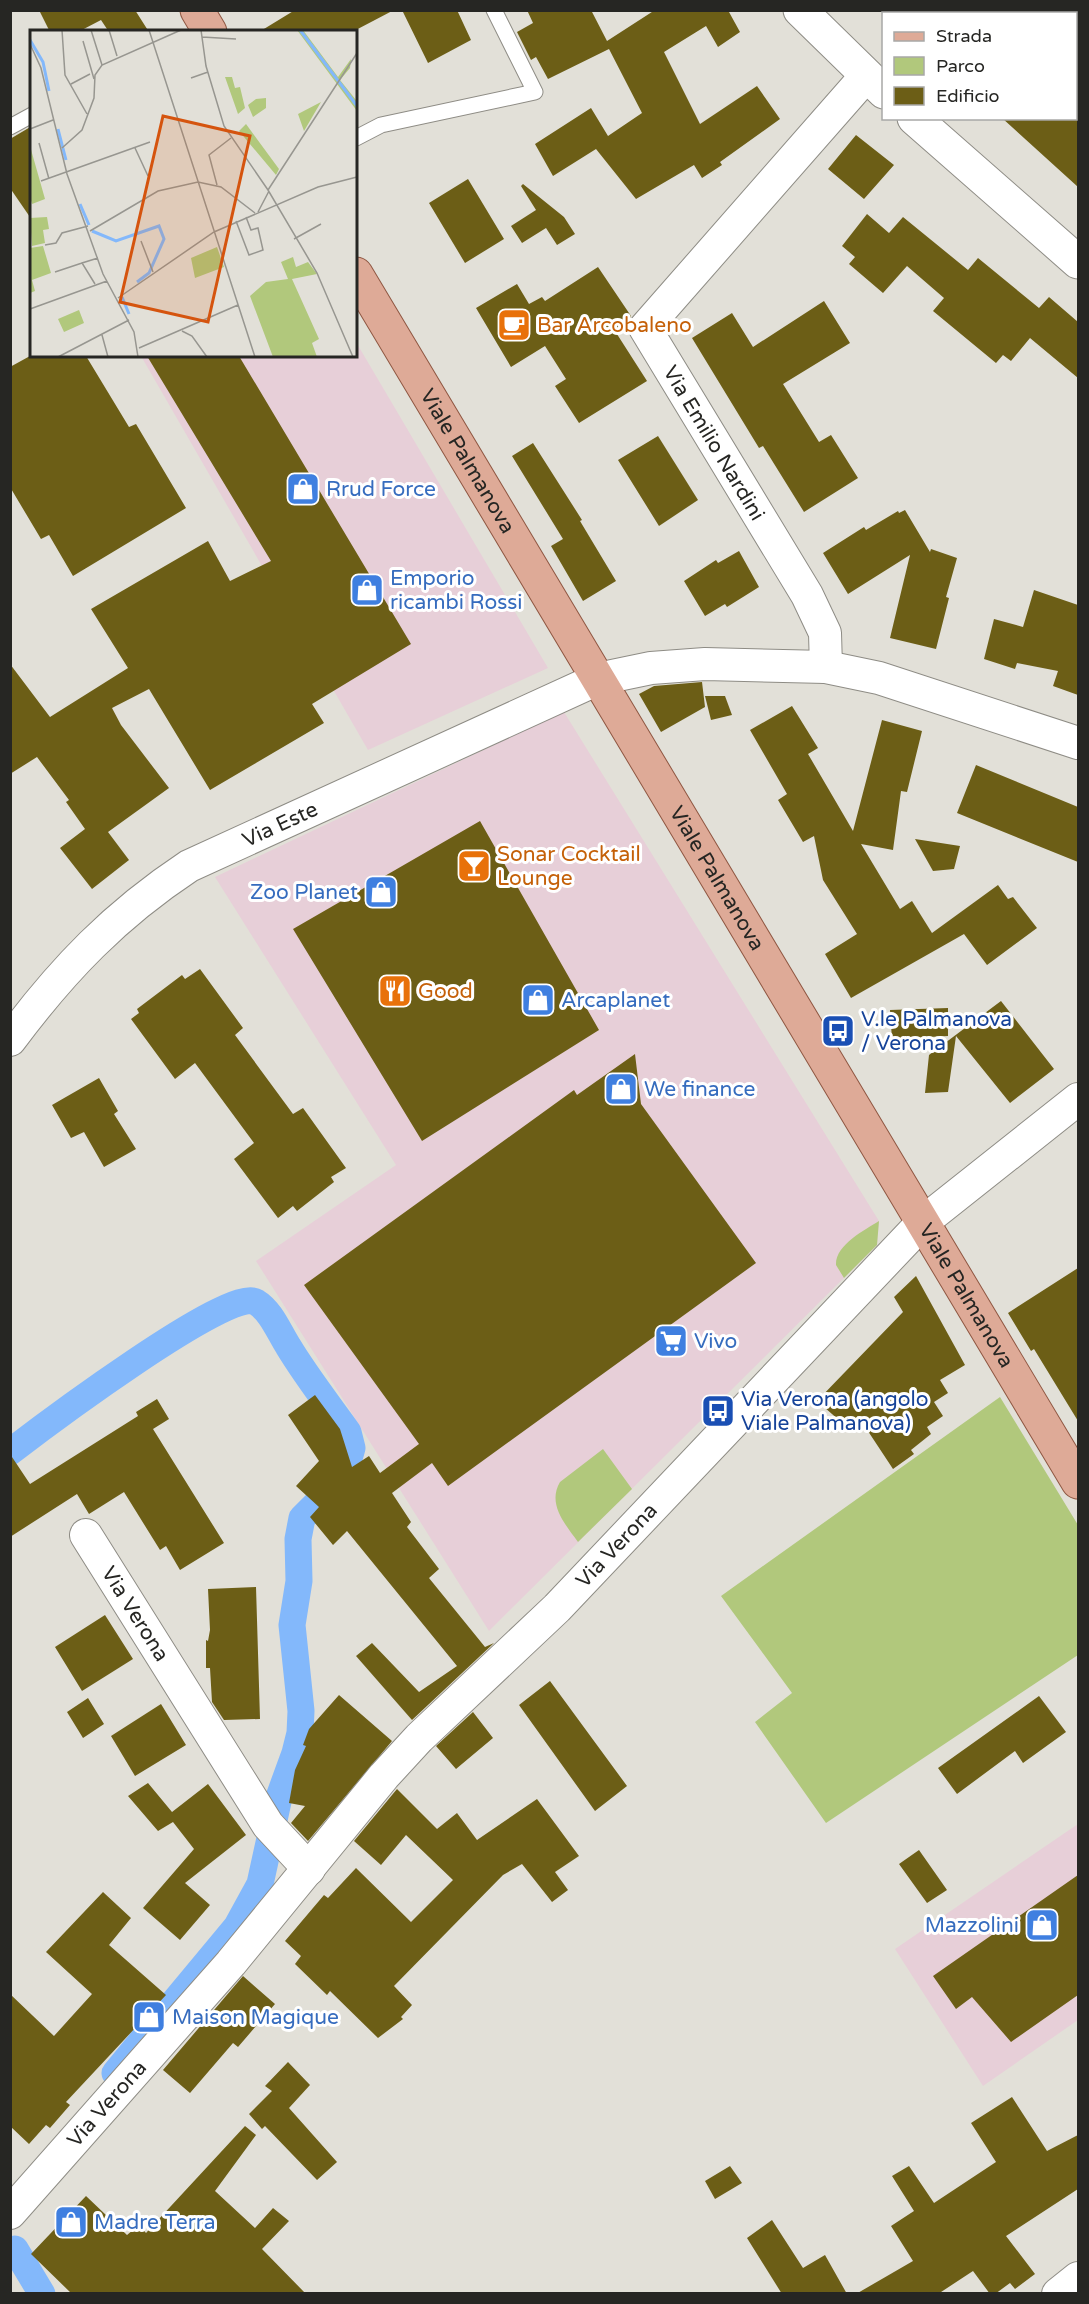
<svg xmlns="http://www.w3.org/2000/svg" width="1089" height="2304" font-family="'Varela Round',sans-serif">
<rect width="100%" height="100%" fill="#e2e0d8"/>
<!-- commercial -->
<path fill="#e7cfd8" d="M 356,342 L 548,668 L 368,750 L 141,356 L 356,356 Z
M 564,712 L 879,1221 L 877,1245 L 489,1631 L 256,1261 L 396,1165 L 215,877 Z
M 1078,1824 L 1078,2020 L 983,2086 L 895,1949 Z"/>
<!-- green -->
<path fill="#b1c87c" d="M 997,11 L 1078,11 L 1078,81 L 1076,78 L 1076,14 L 1001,14 Z
M 879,1221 L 877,1245 L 844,1278 L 836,1265 C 835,1245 865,1230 879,1221 Z
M 1000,1397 L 1078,1525 L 1078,1655 L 826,1823 L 755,1722 L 792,1693 L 721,1596 Z
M 603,1449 L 632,1489 L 578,1542 C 565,1524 547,1504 560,1482 Z"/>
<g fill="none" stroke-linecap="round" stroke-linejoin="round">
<!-- canal -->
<path stroke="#83b8fb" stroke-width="27" d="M 10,1452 C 40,1429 231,1285 256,1302 C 271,1311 279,1332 288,1346 C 306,1376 328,1404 348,1432 L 352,1448 L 347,1466 L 331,1489 L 302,1518 L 298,1539 L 299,1581 L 292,1625 L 301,1711 L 300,1733 L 295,1753 L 279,1797 L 260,1884 L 237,1926 L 115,2073
M 15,2249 L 42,2294"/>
</g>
<!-- building -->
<path fill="#6c5e16" d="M 39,10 L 135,10 L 149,32 L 109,32 L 101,20 L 78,32 L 50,32 Z
M 295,10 L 394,10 L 352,32 L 259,32 Z
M 402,10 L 457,10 L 471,40 L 428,63 Z
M 527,10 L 591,10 L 607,41 L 655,10 L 731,10 L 729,12 L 740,32 L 718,47 L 706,26 L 664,52 L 700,124 L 757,86 L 780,119 L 720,162 L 722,165 L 702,178 L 694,165 L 636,199 L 596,149 L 553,176 L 535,144 L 591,108 L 608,136 L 642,113 L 609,49 L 548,79 L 536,57 L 531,60 L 517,32 L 533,23 Z
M 1002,118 L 1078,118 L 1078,187 Z
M 32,126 L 32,220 L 10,188 L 10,139 Z
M 856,135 L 894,165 L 864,199 L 828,169 Z
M 468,179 L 504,239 L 465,263 L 429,203 Z
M 523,184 L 564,217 L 575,234 L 557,245 L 546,228 L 522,243 L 511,226 L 536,210 L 521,186 Z
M 867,214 L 889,233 L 903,217 L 968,270 L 978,258 L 1039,308 L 1049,297 L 1078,322 L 1078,378 L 1030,338 L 1011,361 L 1003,355 L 996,363 L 933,311 L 944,298 L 907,266 L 883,293 L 849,264 L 855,257 L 842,246 Z
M 598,267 L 631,316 L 629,321 L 615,331 L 647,381 L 579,423 L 555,386 L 566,379 L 545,346 L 511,367 L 476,308 L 517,284 L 529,304 L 542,297 L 545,301 Z
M 824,301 L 850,343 L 783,384 L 819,442 L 831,435 L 858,478 L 804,512 L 763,446 L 759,448 L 692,338 L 732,313 L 753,347 Z
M 30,356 L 86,356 L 129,427 L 136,424 L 186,508 L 73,576 L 49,535 L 41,539 L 10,487 L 10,367 Z
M 147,356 L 239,356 L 411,644 L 312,704 L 324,723 L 210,790 L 149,689 L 112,708 L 121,725 L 169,788 L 108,832 L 129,860 L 92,889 L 60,848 L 85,829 L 66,802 L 69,800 L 37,757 L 10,774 L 10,664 L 50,717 L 128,668 L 91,609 L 208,541 L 230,581 L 271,561 Z
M 658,436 L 698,500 L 659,526 L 618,460 Z
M 533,443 L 582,520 L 580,521 L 616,581 L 583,601 L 551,546 L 563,539 L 512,456 Z
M 905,510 L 930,552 L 931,549 L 957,558 L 946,597 L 949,598 L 936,649 L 890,638 L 910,555 L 848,594 L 823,553 L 864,527 L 866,530 L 898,511 L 899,513 Z
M 739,551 L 759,587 L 727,607 L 725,604 L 705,616 L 684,581 L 716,560 L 718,563 Z
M 1034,590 L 1078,605 L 1078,695 L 1053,686 L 1058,671 L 1017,663 L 1015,669 L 984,659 L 994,619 L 1023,627 Z
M 702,682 L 705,707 L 661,732 L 639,694 L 654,686 Z
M 705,696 L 725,696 L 732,715 L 711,720 Z
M 792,706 L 818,748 L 808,754 L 853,831 L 882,720 L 922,731 L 907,792 L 901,791 L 893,850 L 861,844 L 900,909 L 912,901 L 932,933 L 998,885 L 1008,899 L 1013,897 L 1037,928 L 987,965 L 964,934 L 851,998 L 825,954 L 857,934 L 823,880 L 814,836 L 803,842 L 778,800 L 787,794 L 750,730 Z
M 976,765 L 1078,807 L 1078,862 L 957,813 Z
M 480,821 L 599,1030 L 422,1141 L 293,929 Z
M 915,839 L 960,846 L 954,869 L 933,871 Z
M 200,969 L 243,1028 L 235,1035 L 293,1114 L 303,1108 L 346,1168 L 331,1177 L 334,1182 L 297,1211 L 293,1206 L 278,1218 L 234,1159 L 254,1143 L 195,1063 L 175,1079 L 131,1019 L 139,1013 L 137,1009 L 182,975 L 185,979 Z
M 1001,1001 L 1054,1069 L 1010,1103 L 956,1036 L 948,1092 L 925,1093 L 929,1055 Z
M 948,1008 L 948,1036 L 892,1039 L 890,1010 Z
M 635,1054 L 641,1104 L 756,1263 L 448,1486 L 432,1463 L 392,1493 L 411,1522 L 407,1527 L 439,1569 L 429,1578 L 485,1647 L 494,1643 L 412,1720 L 356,1656 L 372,1643 L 419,1692 L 457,1666 L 347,1531 L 333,1545 L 310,1517 L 319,1507 L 296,1486 L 319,1461 L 288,1415 L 315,1395 L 340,1429 L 352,1467 L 369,1456 L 380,1473 L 419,1444 L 304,1285 L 574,1090 L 577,1095 Z
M 99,1078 L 118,1111 L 114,1114 L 136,1149 L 104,1167 L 84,1132 L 71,1138 L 52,1105 Z
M 1078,1268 L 1078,1421 L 1034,1349 L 1031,1351 L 1008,1313 Z
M 916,1276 L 965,1365 L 940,1380 L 948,1393 L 934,1402 L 943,1416 L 927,1427 L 931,1434 L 911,1450 L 914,1454 L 893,1469 L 858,1416 L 847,1427 L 817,1401 L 903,1312 L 894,1297 Z
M 157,1399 L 169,1419 L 153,1429 L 224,1543 L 180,1570 L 166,1546 L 160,1550 L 124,1492 L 89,1514 L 77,1494 L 10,1537 L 10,1454 L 30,1484 L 138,1416 L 136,1412 Z
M 256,1587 L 260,1719 L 224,1720 L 212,1702 L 210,1668 L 206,1668 L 206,1640 L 208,1641 L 210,1630 L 208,1589 Z
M 105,1615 L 133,1659 L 82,1691 L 55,1647 Z
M 550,1681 L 627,1786 L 595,1811 L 519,1705 Z
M 339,1695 L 392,1741 L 308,1841 L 291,1823 L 305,1806 L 289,1803 L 295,1770 L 306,1746 L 303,1745 L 309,1729 Z
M 1039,1696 L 1066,1732 L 1023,1763 L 1015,1751 L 957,1794 L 938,1768 Z
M 88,1698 L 104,1724 L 83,1738 L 67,1712 Z
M 161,1704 L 186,1745 L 135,1776 L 111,1736 Z
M 473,1712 L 493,1738 L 456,1769 L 436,1746 Z
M 148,1783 L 172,1812 L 208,1784 L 246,1835 L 185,1883 L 210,1905 L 180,1940 L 143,1908 L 194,1849 L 173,1822 L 158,1831 L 128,1796 Z
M 397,1789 L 437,1829 L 457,1813 L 477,1840 L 537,1799 L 579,1856 L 555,1872 L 568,1890 L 552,1902 L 522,1864 L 503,1875 L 394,1986 L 412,2005 L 401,2017 L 403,2019 L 378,2038 L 330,1991 L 327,1995 L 295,1964 L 301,1956 L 285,1941 L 324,1895 L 328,1898 L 356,1868 L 411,1922 L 453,1880 L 406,1835 L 381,1865 L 354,1841 Z
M 919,1850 L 947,1890 L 927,1903 L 899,1864 Z
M 1078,1875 L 1078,1995 L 1011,2042 L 972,1997 L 956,2009 L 933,1976 Z
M 103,1892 L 131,1918 L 109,1945 L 166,1995 L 66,2102 L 70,2105 L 50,2128 L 46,2125 L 29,2144 L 10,2126 L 10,1994 L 54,2036 L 92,1994 L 46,1952 Z
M 243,1976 L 275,2004 L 238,2047 L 233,2043 L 190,2093 L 163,2070 Z
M 288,2062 L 310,2085 L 289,2108 L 337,2162 L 317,2180 L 265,2126 L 262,2129 L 249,2114 L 272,2091 L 265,2086 Z
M 1012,2097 L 1047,2151 L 1078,2135 L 1078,2189 L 1006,2236 L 1035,2274 L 1015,2289 L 1010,2283 L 995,2294 L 990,2294 L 973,2271 L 938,2294 L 856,2294 L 913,2261 L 891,2226 L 914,2211 L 892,2176 L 909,2166 L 934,2203 L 996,2162 L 971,2123 Z
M 245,2126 L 256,2135 L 215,2191 L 255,2228 L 273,2208 L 289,2221 L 262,2249 L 306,2294 L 72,2294 L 31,2254 L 86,2196 L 127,2235 L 139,2225 L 146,2233 Z
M 730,2166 L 742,2183 L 715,2199 L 705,2181 Z
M 772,2220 L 803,2268 L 825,2255 L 847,2294 L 782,2294 L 747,2238 Z"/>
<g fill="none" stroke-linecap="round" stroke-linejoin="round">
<defs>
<path id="service" d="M 10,127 L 32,115
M 356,138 L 381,125 L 535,92 L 494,10"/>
<g id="minor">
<path d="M 826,667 L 825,633 L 807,595 L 645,328 L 866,76"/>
<path id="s1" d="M 10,1040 C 63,969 115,915 189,866 L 598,679 L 651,668 L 705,664 L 826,667 L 879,678 L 1078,743"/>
<path id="s2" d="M 86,1535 L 268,1825 L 309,1869"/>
<path id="s3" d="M 10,2213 L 231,1963 L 384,1776 L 419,1738 L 557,1608 L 923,1222 L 1078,1099"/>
<path d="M 1058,2294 L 1078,2278"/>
</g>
<path id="tertiary" d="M 800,10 L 884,92
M 914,118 L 1078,262"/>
<g id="primary">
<path d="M 197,10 L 210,32"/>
<path id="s4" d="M 356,274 L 1078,1482"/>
</g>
</defs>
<!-- service casing -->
<use href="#service" stroke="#8e8c85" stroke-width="17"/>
<!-- minor casing -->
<use href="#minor" stroke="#8e8c85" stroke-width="34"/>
<!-- tertiary casing -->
<use href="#tertiary" stroke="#8e8c85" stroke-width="35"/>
<!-- primary casing -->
<use href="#primary" stroke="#8f5742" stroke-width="35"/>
<!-- service -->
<use href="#service" stroke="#fff" stroke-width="15"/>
<!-- minor -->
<use href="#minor" stroke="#fff" stroke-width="32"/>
<!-- tertiary -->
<use href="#tertiary" stroke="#fff" stroke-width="33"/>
<!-- primary -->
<use href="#primary" stroke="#deaa97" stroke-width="33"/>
</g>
<!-- icons -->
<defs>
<symbol id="cafe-square" viewBox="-11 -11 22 22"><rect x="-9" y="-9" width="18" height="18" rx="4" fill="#e8710a" stroke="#fff"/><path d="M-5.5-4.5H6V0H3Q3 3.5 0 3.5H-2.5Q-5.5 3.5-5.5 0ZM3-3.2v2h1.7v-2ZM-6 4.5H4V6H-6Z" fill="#fff"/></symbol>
<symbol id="shop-square" viewBox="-11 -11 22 22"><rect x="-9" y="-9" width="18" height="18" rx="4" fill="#3f7fe0" stroke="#fff"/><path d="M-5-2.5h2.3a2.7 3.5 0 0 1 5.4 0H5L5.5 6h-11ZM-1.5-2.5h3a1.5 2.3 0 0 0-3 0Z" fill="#fff"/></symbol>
<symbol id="bar-square" viewBox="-11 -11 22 22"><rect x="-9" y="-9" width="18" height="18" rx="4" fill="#e8710a" stroke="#fff"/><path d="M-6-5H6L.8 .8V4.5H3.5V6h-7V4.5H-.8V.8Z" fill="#fff"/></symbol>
<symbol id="restaurant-square" viewBox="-11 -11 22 22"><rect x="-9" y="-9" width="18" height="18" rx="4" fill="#e8710a" stroke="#fff"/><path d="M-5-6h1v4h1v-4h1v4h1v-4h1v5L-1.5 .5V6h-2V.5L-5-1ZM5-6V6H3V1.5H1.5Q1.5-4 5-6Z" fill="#fff"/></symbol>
<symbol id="bus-square" viewBox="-11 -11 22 22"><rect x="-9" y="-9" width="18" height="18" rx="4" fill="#1a4fb4" stroke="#fff"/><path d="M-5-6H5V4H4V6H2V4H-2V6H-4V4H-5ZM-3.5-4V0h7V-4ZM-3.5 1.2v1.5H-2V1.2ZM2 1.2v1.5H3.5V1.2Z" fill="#fff"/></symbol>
<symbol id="supermarket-square" viewBox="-11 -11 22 22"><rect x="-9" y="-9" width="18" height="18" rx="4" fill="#3f7fe0" stroke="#fff"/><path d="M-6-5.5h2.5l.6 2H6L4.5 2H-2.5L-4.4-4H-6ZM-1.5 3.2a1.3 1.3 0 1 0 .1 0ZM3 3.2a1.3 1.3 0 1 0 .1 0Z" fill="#fff"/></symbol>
</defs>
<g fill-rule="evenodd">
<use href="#cafe-square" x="495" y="306" width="38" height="38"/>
<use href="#shop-square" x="284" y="470" width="38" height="38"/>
<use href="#shop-square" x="348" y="571" width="38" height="38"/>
<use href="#bar-square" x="455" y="847" width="38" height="38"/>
<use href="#shop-square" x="362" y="873" width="38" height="38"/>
<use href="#restaurant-square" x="376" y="972" width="38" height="38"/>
<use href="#shop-square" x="519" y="981" width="38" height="38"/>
<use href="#bus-square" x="819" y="1012" width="38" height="38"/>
<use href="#shop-square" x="602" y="1070" width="38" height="38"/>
<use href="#supermarket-square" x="652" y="1322" width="38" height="38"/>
<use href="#bus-square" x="699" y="1392" width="38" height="38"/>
<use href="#shop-square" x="1023" y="1906" width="38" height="38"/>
<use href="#shop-square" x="130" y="1998" width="38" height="38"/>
<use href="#shop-square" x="52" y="2203" width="38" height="38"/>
</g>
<g text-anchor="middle" stroke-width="6" stroke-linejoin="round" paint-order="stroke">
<!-- food labels -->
<g font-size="21" fill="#c56008" stroke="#fff" text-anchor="start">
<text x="537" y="332">Bar Arcobaleno</text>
<text x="497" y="861">Sonar Cocktail<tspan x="497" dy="24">Lounge</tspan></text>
<text x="418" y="998">Good</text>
</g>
<!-- street labels -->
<g font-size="21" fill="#262623" stroke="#fff">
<text transform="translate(714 443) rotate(59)" y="7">Via Emilio Nardini</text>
<text dy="7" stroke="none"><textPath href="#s4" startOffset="218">Viale Palmanova</textPath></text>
<text dy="7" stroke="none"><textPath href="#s1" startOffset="351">Via Este</textPath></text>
<text dy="7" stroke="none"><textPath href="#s4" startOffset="704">Viale Palmanova</textPath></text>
<text dy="7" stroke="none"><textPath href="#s4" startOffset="1190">Viale Palmanova</textPath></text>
<text dy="7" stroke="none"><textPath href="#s3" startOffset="903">Via Verona</textPath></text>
<text dy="7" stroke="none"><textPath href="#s2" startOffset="93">Via Verona</textPath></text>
<text dy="7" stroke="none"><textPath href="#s3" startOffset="146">Via Verona</textPath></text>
</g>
<!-- shop labels -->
<g font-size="21" fill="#366cbe" stroke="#fff" text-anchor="start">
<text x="326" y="496">Rrud Force</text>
<text x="390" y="585">Emporio<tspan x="390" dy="24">ricambi Rossi</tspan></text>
<text x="358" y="899" text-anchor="end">Zoo Planet</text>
<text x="561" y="1007">Arcaplanet</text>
<text x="644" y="1096">We finance</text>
<text x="694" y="1348">Vivo</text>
<text x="1019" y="1932" text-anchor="end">Mazzolini</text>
<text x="172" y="2024">Maison Magique</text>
<text x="94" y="2229">Madre Terra</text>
</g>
<!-- transit labels -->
<g font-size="21" fill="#164399" stroke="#fff" text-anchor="start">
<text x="861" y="1026">V.le Palmanova<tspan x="861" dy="24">/ Verona</tspan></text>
<text x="741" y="1406">Via Verona (angolo<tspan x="741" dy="24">Viale Palmanova)</tspan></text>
</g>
</g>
<!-- overview -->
<g transform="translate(30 30)">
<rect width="327" height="327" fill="#e2e0d8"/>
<path d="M 267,0 L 273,0 L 308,47 L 321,29 L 320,38 L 310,50 L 326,70 L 327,81 ZM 195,47 L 202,47 L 205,58 L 210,57 L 215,78 L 208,84 ZM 236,68 L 236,78 L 223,87 L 218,75 L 226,69 ZM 291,72 L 274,101 L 268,84 ZM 216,94 L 249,139 L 246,145 L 209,101 ZM 0,116 L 15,169 L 2,174 L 0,167 ZM 17,187 L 19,199 L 13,200 L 15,213 L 2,216 L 0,188 ZM 13,216 L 21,243 L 2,250 L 5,261 L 0,263 L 0,218 ZM 187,217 L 194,237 L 165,248 L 161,228 ZM 263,227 L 266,237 L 278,232 L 287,244 L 262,249 L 289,309 L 282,313 L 287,327 L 243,327 L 220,266 L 236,252 L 258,249 L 251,232 ZM 49,280 L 54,293 L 34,302 L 28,289 Z" fill="#b1c87c"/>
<path fill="none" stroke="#83b8fb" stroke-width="3" d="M 270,0 L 327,76M 0,10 L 13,32 L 19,61M 28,99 L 36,130M 50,174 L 59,195M 62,201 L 86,211 L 129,196 L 134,209 L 119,243 L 107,252M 92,267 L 99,284"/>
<path fill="none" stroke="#979690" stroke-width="1.5" d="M 32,0 L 35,45 L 57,84M 61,0 L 72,35M 79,0 L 87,26M 119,0 L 225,327M 171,0 L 176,36 L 194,96 L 238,160 L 287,243 L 323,327M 172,7 L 206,9M 53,11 L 64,49M 0,14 L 11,38 L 37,144 L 73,244 L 104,302 L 108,327M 161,48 L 178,42M 41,54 L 60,44M 0,99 L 23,90M 9,113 L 19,149M 32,118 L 52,100 L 64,68 L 65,45 L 72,35 L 151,0M 105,118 L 118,146M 11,151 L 120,112M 187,155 L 179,125 L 201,108M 238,160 L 327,23M 228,182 L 239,161M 206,191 L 219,225 L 233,220 L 228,198 L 221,200 L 216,187M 60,201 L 128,161 L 168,152 L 191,157 L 225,183M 264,209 L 291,194M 111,211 L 123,242M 15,215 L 26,213 L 32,203 L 58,196M 25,242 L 52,233M 65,254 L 52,233 L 68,228M 88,268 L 184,202 L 288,157 L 327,147M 0,279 L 77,251M 152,301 L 162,306 L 177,327M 72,305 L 78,327M 109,318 L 208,275M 28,327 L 99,290"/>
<path fill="#d5540e" fill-opacity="0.15" stroke="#d5540e" stroke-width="3" d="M 133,86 L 220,106 L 178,292 L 90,272 Z"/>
<rect width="327" height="327" fill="none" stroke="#262623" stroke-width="3"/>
</g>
<!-- border -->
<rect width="1089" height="2304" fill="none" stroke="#262623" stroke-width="24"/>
<!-- legend -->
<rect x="882" y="12" width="195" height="108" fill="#ffffff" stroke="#a8a8a7" stroke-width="1.5"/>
<rect x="894" y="32" width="30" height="9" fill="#deaa97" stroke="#a8a8a7" stroke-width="1.5"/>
<text x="936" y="42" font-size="18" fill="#262623">Strada</text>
<rect x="894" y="57" width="30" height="18" fill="#b1c87c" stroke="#a8a8a7" stroke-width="1.5"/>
<text x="936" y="72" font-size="18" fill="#262623">Parco</text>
<rect x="894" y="87" width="30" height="18" fill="#6c5e16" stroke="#a8a8a7" stroke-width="1.5"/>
<text x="936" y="102" font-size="18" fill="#262623">Edificio</text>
</svg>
